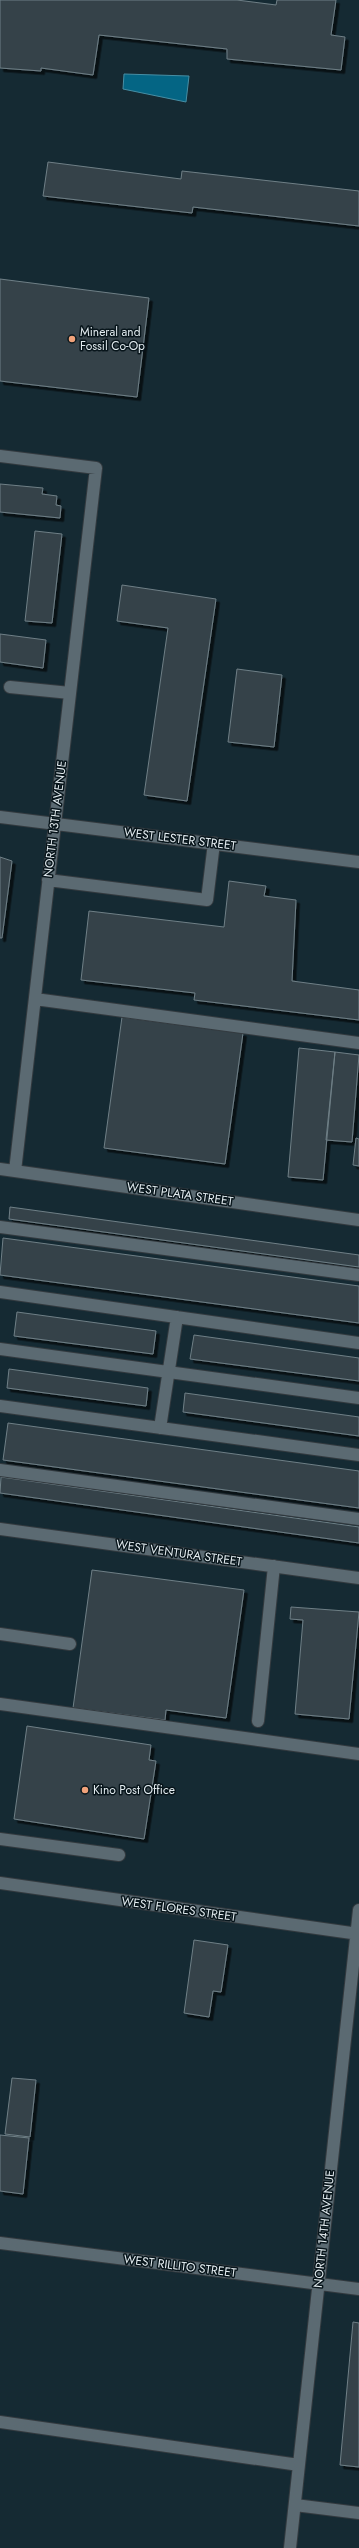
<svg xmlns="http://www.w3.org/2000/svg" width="359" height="2548" font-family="Jost,sans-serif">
<defs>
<filter id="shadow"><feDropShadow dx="3.5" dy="3.5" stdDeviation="0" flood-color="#0009"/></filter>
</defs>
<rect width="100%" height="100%" fill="#111e24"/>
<!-- built -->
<path fill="#152a33" d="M 0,0 L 359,0 L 359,2548 L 0,2548 Z"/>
<!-- water -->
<path fill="#046584" stroke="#478ea4" d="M 124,74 L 189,76 L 186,102 L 123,89 Z"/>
<!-- building -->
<path fill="#35434a" stroke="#6f7f86" filter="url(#shadow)" d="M 0,0 L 237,0 L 276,5 L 277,0 L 336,0 L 331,35 L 345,37 L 341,70 L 227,59 L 227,49 L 99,35 L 93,75 L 41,68 L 41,71 L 0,68 Z
M 48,162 L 181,179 L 182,171 L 359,191 L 359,226 L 193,207 L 192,213 L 43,196 Z
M 0,279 L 149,298 L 137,397 L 0,381 Z
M 0,484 L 43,488 L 42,494 L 57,496 L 56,505 L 61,506 L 60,518 L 0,512 Z
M 35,531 L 62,534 L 52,623 L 25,621 Z
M 122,585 L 216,599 L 187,801 L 144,795 L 168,628 L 117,621 Z
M 0,634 L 46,640 L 43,668 L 0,662 Z
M 237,669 L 282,675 L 274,747 L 228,742 Z
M 0,857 L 12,861 L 2,938 L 0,938 Z
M 229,881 L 266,886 L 264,896 L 296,900 L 292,981 L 359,990 L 359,1020 L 194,1000 L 195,993 L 81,980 L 89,911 L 224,927 Z
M 122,1017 L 243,1033 L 225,1164 L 104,1148 Z
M 299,1048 L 335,1052 L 323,1180 L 288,1177 Z
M 335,1052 L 359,1055 L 352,1142 L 326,1140 Z
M 356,1138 L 359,1139 L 359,1166 L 353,1165 Z
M 10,1207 L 359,1255 L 359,1267 L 9,1219 Z
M 3,1238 L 359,1286 L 359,1323 L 0,1275 Z
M 17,1312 L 156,1331 L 153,1354 L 14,1336 Z
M 194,1335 L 359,1358 L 359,1381 L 190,1359 Z
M 9,1369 L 148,1388 L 146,1406 L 7,1388 Z
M 185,1393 L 359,1417 L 359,1436 L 183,1412 Z
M 8,1423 L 359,1471 L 359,1508 L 3,1460 Z
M 1,1477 L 359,1527 L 359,1543 L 0,1493 Z
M 92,1570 L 244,1590 L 226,1718 L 166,1710 L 165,1720 L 73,1708 Z
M 291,1607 L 359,1612 L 349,1719 L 295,1714 L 303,1620 L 290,1619 Z
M 27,1726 L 151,1745 L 149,1760 L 156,1761 L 144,1839 L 14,1819 Z
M 194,1940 L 228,1945 L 221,1992 L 213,1991 L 209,2017 L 184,2013 Z
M 12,2078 L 36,2080 L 30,2137 L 5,2134 Z
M 0,2135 L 29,2138 L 23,2194 L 0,2191 Z
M 353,2322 L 359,2323 L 359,2467 L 340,2465 Z"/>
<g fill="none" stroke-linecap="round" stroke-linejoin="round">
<defs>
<path id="minor" d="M 0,456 L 96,468 L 15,1171
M 10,687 L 70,693
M 0,817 L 359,862
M 48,880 L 207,900 L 214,843
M 35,999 L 359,1043
M 0,1169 L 359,1220
M 0,1227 L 359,1275
M 0,1292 L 359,1343
M 0,1349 L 359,1398
M 0,1406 L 359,1455
M 160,1428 L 177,1317
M 0,1470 L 359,1519
M 0,1529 L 359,1578
M 0,1634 L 70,1644
M 0,1704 L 359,1754
M 258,1721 L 274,1566
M 0,1839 L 119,1855
M 0,1883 L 359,1934
M 0,2243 L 359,2289
M 0,2422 L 299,2465
M 295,2505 L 359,2513
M 290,2548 L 359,1910"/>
</defs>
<!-- minor casing -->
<use href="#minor" stroke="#333a3f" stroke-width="14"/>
<!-- minor -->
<use href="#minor" stroke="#5b6a72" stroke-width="12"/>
</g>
<!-- markers -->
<g fill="#f0a27a" stroke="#08151b" stroke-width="1.5">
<circle cx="72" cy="339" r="4"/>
<circle cx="85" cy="1790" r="4"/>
</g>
<g text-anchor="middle" stroke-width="3" stroke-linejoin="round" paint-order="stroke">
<!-- poi labels -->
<g font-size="12" fill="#e3ecf0" stroke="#08151b" text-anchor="start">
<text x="80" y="336">Mineral and<tspan x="80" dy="14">Fossil Co-Op</tspan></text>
<text x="93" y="1794">Kino Post Office</text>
</g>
<!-- street labels -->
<g font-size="12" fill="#e3ecf0" stroke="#08151b">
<text transform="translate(55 819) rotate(-83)" y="4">NORTH 13TH AVENUE</text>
<text transform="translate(180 839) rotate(7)" y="4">WEST LESTER STREET</text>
<text transform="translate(180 1194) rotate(8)" y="4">WEST PLATA STREET</text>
<text transform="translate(179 1553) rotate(8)" y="4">WEST VENTURA STREET</text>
<text transform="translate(179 1909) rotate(8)" y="4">WEST FLORES STREET</text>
<text transform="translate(324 2229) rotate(-84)" y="4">NORTH 14TH AVENUE</text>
<text transform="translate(180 2266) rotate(7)" y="4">WEST RILLITO STREET</text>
</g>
</g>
</svg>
